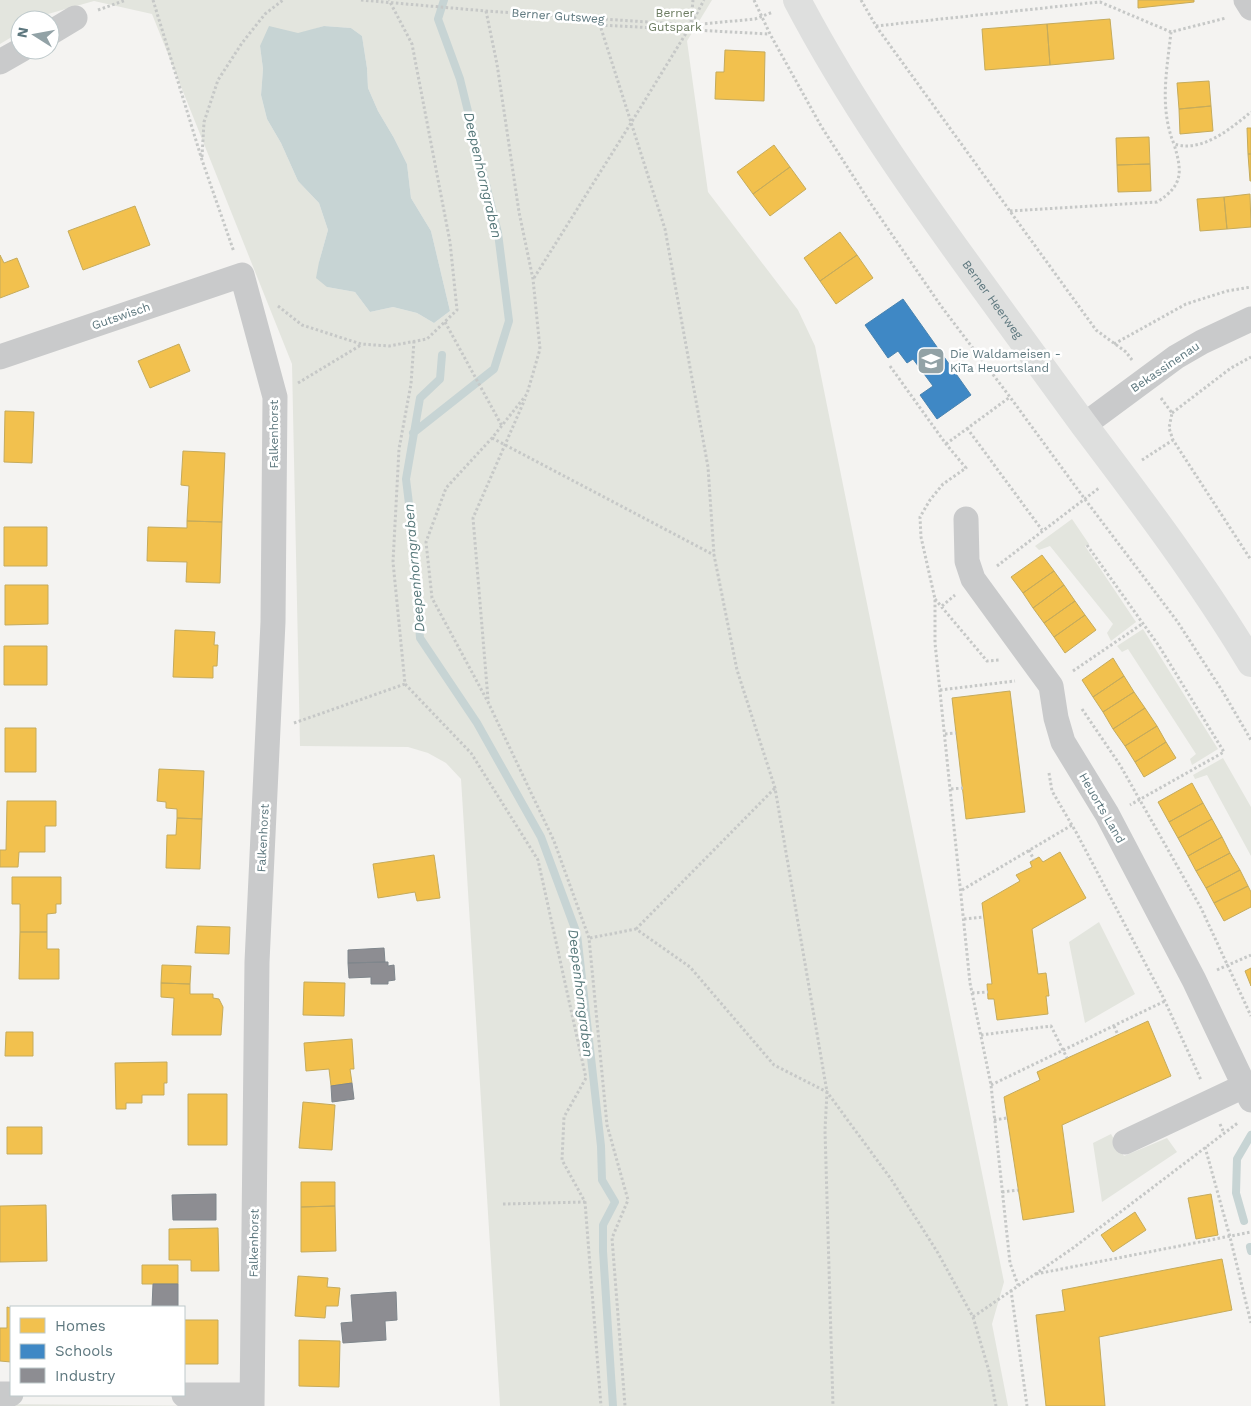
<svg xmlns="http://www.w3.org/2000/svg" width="1251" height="1406" font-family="'Work Sans',sans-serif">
<rect width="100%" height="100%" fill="#f4f3f1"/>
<!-- green -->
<path fill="#e3e5de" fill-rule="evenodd" d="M 0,0 L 712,0 L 687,41 L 708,192 L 798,310 L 815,346 L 1004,1282 L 992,1324 L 1008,1406 L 500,1406 L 461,779 L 446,763 L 428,753 L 408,747 L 300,746 L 292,364 L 152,14 L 94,1 L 48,14 L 39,20 L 20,20 L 20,32 L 0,44 ZM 324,26 L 351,28 L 362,36 L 367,68 L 368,88 L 378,111 L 394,138 L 407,164 L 411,198 L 431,231 L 450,311 L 434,323 L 417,313 L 393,307 L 370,312 L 355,292 L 327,287 L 319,262 L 328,230 L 319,203 L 298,181 L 281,143 L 267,119 L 261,95 L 263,69 L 260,46 Z
M 1072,519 L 1089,544 L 1085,546 L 1136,622 L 1111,641 L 1107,633 L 1113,624 L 1050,546 L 1039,550 L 1035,546 Z
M 1143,629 L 1218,749 L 1192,765 L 1190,759 L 1196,754 L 1128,649 L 1122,652 L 1117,646 Z
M 1223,758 L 1251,807 L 1251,856 L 1207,775 L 1195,779 L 1193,775 Z
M 1099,922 L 1135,994 L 1085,1023 L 1069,942 Z
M 1111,1134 L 1124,1156 L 1167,1138 L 1177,1152 L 1102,1202 L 1093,1143 Z
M 0,1404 L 224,1406 L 0,1406 Z"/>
<!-- water -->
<path fill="#c7d4d4" d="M 269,26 L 298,33 L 324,26 L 351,28 L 362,36 L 367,68 L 368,88 L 378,111 L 394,138 L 407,164 L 411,198 L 431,231 L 450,311 L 434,323 L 417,313 L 393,307 L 370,312 L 355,292 L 327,287 L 316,278 L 319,262 L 328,230 L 319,203 L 298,181 L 281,143 L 267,119 L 261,95 L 263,69 L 260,46 Z"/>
<!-- homes -->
<path fill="#f2c14e" stroke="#c5ab5c" d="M 1138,0 L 1194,0 L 1194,2 L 1138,8 Z
M 1110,19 L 1114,59 L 1050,65 L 1047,24 Z
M 1047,24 L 1050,65 L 985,70 L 982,29 Z
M 725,50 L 765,52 L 764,101 L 715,99 L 716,72 L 724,72 Z
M 1209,81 L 1211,106 L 1179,109 L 1177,83 Z
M 1211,106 L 1213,131 L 1180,134 L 1179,109 Z
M 1247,128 L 1251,128 L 1251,154 L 1248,154 Z
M 1149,137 L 1150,164 L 1117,165 L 1116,138 Z
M 774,145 L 790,167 L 753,194 L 737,172 Z
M 1248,154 L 1251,154 L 1251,181 L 1250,181 Z
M 1150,164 L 1151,191 L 1118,192 L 1117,165 Z
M 790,167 L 806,189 L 770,216 L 753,194 Z
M 1250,194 L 1251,227 L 1227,229 L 1224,197 Z
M 1224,197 L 1227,229 L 1200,231 L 1197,199 Z
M 135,206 L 150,245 L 83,270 L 68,231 Z
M 840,232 L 857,255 L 820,281 L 804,258 Z
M 0,255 L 4,263 L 17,258 L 29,287 L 0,298 Z
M 857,255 L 873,278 L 836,304 L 820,281 Z
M 179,344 L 190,371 L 150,388 L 138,361 Z
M 5,411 L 34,412 L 32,463 L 4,462 Z
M 183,451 L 225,453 L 222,522 L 187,521 L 189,486 L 181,485 Z
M 187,521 L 222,522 L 220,583 L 186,582 L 187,562 L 147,561 L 148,527 L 187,528 Z
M 4,527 L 47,527 L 47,566 L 4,566 Z
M 1042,555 L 1054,571 L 1023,593 L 1011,577 Z
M 1054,571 L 1064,585 L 1033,608 L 1023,593 Z
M 5,585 L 48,585 L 48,624 L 5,625 Z
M 1064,585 L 1075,601 L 1044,623 L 1033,608 Z
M 1075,601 L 1085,615 L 1054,637 L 1044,623 Z
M 1085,615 L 1096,630 L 1065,653 L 1054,637 Z
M 175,630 L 215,632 L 214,645 L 218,645 L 217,666 L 213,666 L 213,678 L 173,677 Z
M 4,646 L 47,646 L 47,685 L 4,685 Z
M 1113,658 L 1124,676 L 1093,697 L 1082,680 Z
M 1124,676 L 1134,692 L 1103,712 L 1093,697 Z
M 1010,691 L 1025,812 L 966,819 L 952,698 Z
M 1134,692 L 1145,708 L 1113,729 L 1103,712 Z
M 1145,708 L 1157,726 L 1125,746 L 1113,729 Z
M 1157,726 L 1166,742 L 1135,762 L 1125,746 Z
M 5,728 L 36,728 L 36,772 L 5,772 Z
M 1166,742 L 1176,758 L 1144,777 L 1135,762 Z
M 159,769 L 204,771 L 202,819 L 177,818 L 177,809 L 166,808 L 166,802 L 157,801 Z
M 1192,783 L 1203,803 L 1169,822 L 1158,802 Z
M 7,801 L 56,801 L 56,826 L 45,826 L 45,852 L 19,852 L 18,867 L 0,867 L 0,850 L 6,850 Z
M 1203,803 L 1212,819 L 1178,838 L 1169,822 Z
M 177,818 L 202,819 L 200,869 L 166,868 L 167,835 L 176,835 Z
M 1212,819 L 1222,837 L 1188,856 L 1178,838 Z
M 1222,837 L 1230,853 L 1196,871 L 1188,856 Z
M 1060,852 L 1086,898 L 1032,929 L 1038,974 L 1046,973 L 1049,996 L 1046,996 L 1048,1014 L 997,1020 L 994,999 L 988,999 L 987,984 L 992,984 L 982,903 L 1020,881 L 1016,875 L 1032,867 L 1030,862 L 1039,857 L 1043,862 Z
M 1230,853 L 1240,870 L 1206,888 L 1196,871 Z
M 434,855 L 440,898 L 417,901 L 415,892 L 378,898 L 373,864 Z
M 1240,870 L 1248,886 L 1214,903 L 1206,888 Z
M 12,877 L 61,877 L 61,904 L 56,904 L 56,913 L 47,914 L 47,932 L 20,932 L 20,904 L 12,904 Z
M 1248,886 L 1251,892 L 1251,907 L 1224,921 L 1214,903 Z
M 197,926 L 230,927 L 229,954 L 195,953 Z
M 20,932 L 47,932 L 47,949 L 59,949 L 59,979 L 19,979 Z
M 162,965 L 191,966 L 190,984 L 161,983 Z
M 1251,968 L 1251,986 L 1245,971 Z
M 304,982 L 345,983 L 344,1016 L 303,1015 Z
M 161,983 L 190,984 L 190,994 L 213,994 L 213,998 L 219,999 L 223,1007 L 221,1035 L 172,1035 L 174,998 L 161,997 Z
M 1148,1021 L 1171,1076 L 1062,1125 L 1074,1212 L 1023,1220 L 1004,1097 L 1040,1080 L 1037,1072 Z
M 6,1032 L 33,1032 L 33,1056 L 5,1056 Z
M 352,1039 L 354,1069 L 350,1069 L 352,1083 L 331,1086 L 329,1069 L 306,1071 L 304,1043 Z
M 167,1062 L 167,1083 L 164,1083 L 164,1095 L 142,1095 L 142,1103 L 126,1103 L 126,1109 L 116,1109 L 115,1063 Z
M 188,1094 L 227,1094 L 227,1145 L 188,1145 Z
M 303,1102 L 335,1105 L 332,1150 L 299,1148 Z
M 7,1127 L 42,1127 L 42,1154 L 7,1154 Z
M 301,1182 L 335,1182 L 335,1206 L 301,1207 Z
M 1211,1194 L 1218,1235 L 1196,1239 L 1188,1198 Z
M 46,1205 L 47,1261 L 0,1262 L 0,1206 Z
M 335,1206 L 336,1251 L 301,1252 L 301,1207 Z
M 1135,1212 L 1146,1230 L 1113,1252 L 1101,1235 Z
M 218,1228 L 219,1271 L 191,1271 L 191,1260 L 169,1260 L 169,1229 Z
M 1222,1259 L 1232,1310 L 1099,1337 L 1105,1406 L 1046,1406 L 1036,1315 L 1065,1311 L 1062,1290 Z
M 142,1265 L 178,1265 L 178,1284 L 142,1284 Z
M 298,1276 L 328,1278 L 327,1287 L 340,1288 L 338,1306 L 326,1306 L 325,1318 L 295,1316 Z
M 7,1307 L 11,1308 L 11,1362 L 0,1361 L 0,1328 L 7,1328 Z
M 184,1320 L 218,1320 L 218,1364 L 184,1364 Z
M 299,1340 L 340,1341 L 339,1387 L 299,1386 Z"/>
<!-- schools -->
<path fill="#3f88c5" stroke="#4883b0" d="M 903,299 L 971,395 L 937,419 L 920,395 L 933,386 L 913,359 L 907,363 L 898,351 L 888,358 L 865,325 Z"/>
<!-- industry -->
<path fill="#8d8d92" stroke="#7f868c" d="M 384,948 L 385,962 L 348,963 L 348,950 Z
M 385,962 L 388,962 L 388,966 L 394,965 L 395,980 L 388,981 L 388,984 L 371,984 L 371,977 L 349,978 L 348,963 Z
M 352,1083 L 354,1099 L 332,1102 L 331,1086 Z
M 216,1194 L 216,1220 L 173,1220 L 172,1195 Z
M 153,1284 L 178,1284 L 178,1307 L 152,1307 Z
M 396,1292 L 397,1320 L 385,1321 L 386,1340 L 343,1343 L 341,1323 L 353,1322 L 351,1295 Z"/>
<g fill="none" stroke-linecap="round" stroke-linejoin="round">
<!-- stream -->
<path stroke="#c7d4d4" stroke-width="8" d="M 442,355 L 440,379 L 420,398 L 406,479 L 413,537 L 420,638 L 477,723 L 541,837 L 577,934 L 601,1146 L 602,1180 L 615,1202 L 603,1225 L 603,1251 L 613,1406
M 413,433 L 494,369 L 509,321 L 498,233 L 460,79 L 438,19 L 444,0
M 1244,1221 L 1236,1193 L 1237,1159 L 1251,1135
M 1250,1247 L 1251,1251"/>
<!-- path -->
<path stroke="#c6c8c7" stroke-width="3" stroke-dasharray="2.5 2.5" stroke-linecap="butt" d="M 153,0 L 202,160 L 234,252
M 361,0 L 486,11 L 691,25 L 755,19 L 773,12
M 754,0 L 770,34 L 821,126 L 871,204 L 941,306 L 1010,397 L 1084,498 L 1177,621 L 1223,692 L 1251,740
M 861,0 L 876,26 L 1096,330 L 1126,352 L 1132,360
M 98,10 L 126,0
M 486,11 L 497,64 L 519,212 L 533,279 L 540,349 L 527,394 L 492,438 L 446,488 L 426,542 L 432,598 L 488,702 L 554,841 L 589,938 L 607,1125 L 628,1200 L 612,1238 L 625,1406
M 597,19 L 600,25 L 665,229 L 708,467 L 714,555 L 737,670 L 775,788 L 827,1092 L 825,1130 L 833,1406
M 691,22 L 693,0
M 600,25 L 769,34
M 876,26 L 1100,2 L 1171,32 L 1226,18
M 1171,32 C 1167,69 1159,108 1174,144 C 1202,153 1230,129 1251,112
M 202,157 L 204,122 L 218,80 L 242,43 L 265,14 L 283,0
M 1010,211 L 1157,202 C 1184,185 1182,171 1174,144
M 534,278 L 631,123 L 688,30 L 704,0
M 278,306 L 302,325 L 361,344 L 389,346 L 427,339 L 457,310 L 450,242 L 412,44 L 389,0
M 445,322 L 502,426
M 414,341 L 411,384 L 399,449 L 393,562 L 405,684 L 471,753 L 538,860 L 586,1078 L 564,1117 L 562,1160 L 585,1202 L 601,1406
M 1114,344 L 1186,304 L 1227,291 L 1251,287
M 890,366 L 946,444 L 966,468 L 943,484 L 930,500 L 920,517 L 921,537 L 935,599 L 935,643 L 970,983 L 991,1085 L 1010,1263 L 1018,1285
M 298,383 L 361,345
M 1161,398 L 1172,413 L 1169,428 L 1173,440 L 1251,560
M 1172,413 L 1231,368 L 1251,357
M 967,428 L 1042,530
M 492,438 L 714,555
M 946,444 L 1010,397
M 1142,460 L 1173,440
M 1087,545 L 1159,646 L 1224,752 L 1130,805
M 997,566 L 1099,488
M 935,599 L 987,661 L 1000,660
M 942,606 L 955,595
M 1073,671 L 1142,624
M 940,690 L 1015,681
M 488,699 L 473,518 L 525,399
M 1082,709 L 1120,765 L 1201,908 L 1251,1016
M 294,723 L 405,684
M 945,734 L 956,733
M 1049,773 L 1052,791 L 1076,832 L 1163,997 L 1201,1080
M 951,789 L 963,788
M 1029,850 L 1034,860
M 962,890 L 1072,825
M 964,919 L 983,917
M 636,929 L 775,788
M 590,938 L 636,929 L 690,967 L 774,1065 L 827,1092 L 891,1179 L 938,1253 L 973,1317 L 989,1371 L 996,1406
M 1217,970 L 1251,955
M 972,993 L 988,992
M 1114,1026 L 1118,1035
M 981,1035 L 1051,1026 L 1067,1058
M 991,1085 L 1165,1001
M 994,1120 L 1007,1118
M 1220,1124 L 1224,1133
M 1205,1147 L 1230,1237 L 1251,1323
M 1002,1192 L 1018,1190
M 503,1204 L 585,1202
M 1036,1274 L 1251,1232
M 1011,1290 L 1027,1406
M 973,1317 L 1073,1248 L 1239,1122"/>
<!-- minor -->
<path stroke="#c9cacb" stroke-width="25" d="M 1246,0 L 1251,8
M 50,33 L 75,18
M 0,62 L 21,50
M 0,357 L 242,275 L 275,397 L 273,622 L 257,962 L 252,1406
M 1084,425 L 1176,357 L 1202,342 L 1251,319
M 966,519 L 967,561 L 973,579 L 1051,686 L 1056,718 L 1063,742 L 1107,814 L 1194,980 L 1251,1100
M 1125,1142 L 1244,1086
M 0,1394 L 11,1394
M 184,1395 L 252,1395"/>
<!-- major -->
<path stroke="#dedfde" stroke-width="28" id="s1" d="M 797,0 C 850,101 915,193 982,285 C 1016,332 1050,379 1084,425 C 1143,503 1201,580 1251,663"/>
</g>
<!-- icons -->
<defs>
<symbol id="school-square" viewBox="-11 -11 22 22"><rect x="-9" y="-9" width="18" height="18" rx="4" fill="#92a2a6" stroke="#fff"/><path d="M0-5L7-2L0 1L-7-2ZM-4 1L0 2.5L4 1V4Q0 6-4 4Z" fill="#fff"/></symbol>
</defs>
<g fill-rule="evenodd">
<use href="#school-square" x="915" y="345" width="32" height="32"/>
</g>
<g text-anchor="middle" stroke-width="5" stroke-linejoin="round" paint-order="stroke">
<!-- park labels -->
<g font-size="12" fill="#6b7b60" stroke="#fff">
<text x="675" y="17">Berner<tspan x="675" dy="14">Gutspark</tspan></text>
</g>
<!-- street labels -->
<g font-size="12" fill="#5d777e" stroke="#fff">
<text transform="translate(558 16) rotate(4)" y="4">Berner Gutsweg</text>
<text dy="4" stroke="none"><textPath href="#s1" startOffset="358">Berner Heerweg</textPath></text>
<text transform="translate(121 316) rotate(-19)" y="4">Gutswisch</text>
<text transform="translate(1165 367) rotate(-34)" y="4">Bekassinenau</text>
<text transform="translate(274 434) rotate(-90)" y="4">Falkenhorst</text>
<text transform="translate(1102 808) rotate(60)" y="4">Heuorts Land</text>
<text transform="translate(263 838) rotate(-87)" y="4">Falkenhorst</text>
<text transform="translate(254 1243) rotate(-89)" y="4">Falkenhorst</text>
</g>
<!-- poi labels -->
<g font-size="12" fill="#5d777e" stroke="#fff" text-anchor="start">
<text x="950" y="358">Die Waldameisen -<tspan x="950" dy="14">KiTa Heuortsland</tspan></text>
</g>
<!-- water labels -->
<g font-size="14" font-style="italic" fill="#58797b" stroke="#fff">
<text transform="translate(483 175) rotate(77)" y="5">Deepenhorngraben</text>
<text transform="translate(414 568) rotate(-95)" y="5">Deepenhorngraben</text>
<text transform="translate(581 993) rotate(83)" y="5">Deepenhorngraben</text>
</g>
</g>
<!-- legend -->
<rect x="10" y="1306" width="175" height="90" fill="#ffffff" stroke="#bec9cb"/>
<rect x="20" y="1318" width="25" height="15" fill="#f2c14e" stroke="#bec9cb"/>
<text x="55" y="1331" font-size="15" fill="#5d777e">Homes</text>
<rect x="20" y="1344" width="25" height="15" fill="#3f88c5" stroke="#bec9cb"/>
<text x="55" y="1356" font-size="15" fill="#5d777e">Schools</text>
<rect x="20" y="1368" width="25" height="15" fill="#8d8d92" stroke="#bec9cb"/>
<text x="55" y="1381" font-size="15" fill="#5d777e">Industry</text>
<!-- north arrow -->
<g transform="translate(35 35) rotate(281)"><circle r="24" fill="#ffffff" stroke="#bec9cb"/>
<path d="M0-4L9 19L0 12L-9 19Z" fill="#92a2a6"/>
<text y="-8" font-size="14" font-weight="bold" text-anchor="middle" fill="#5d777e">N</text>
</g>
</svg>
